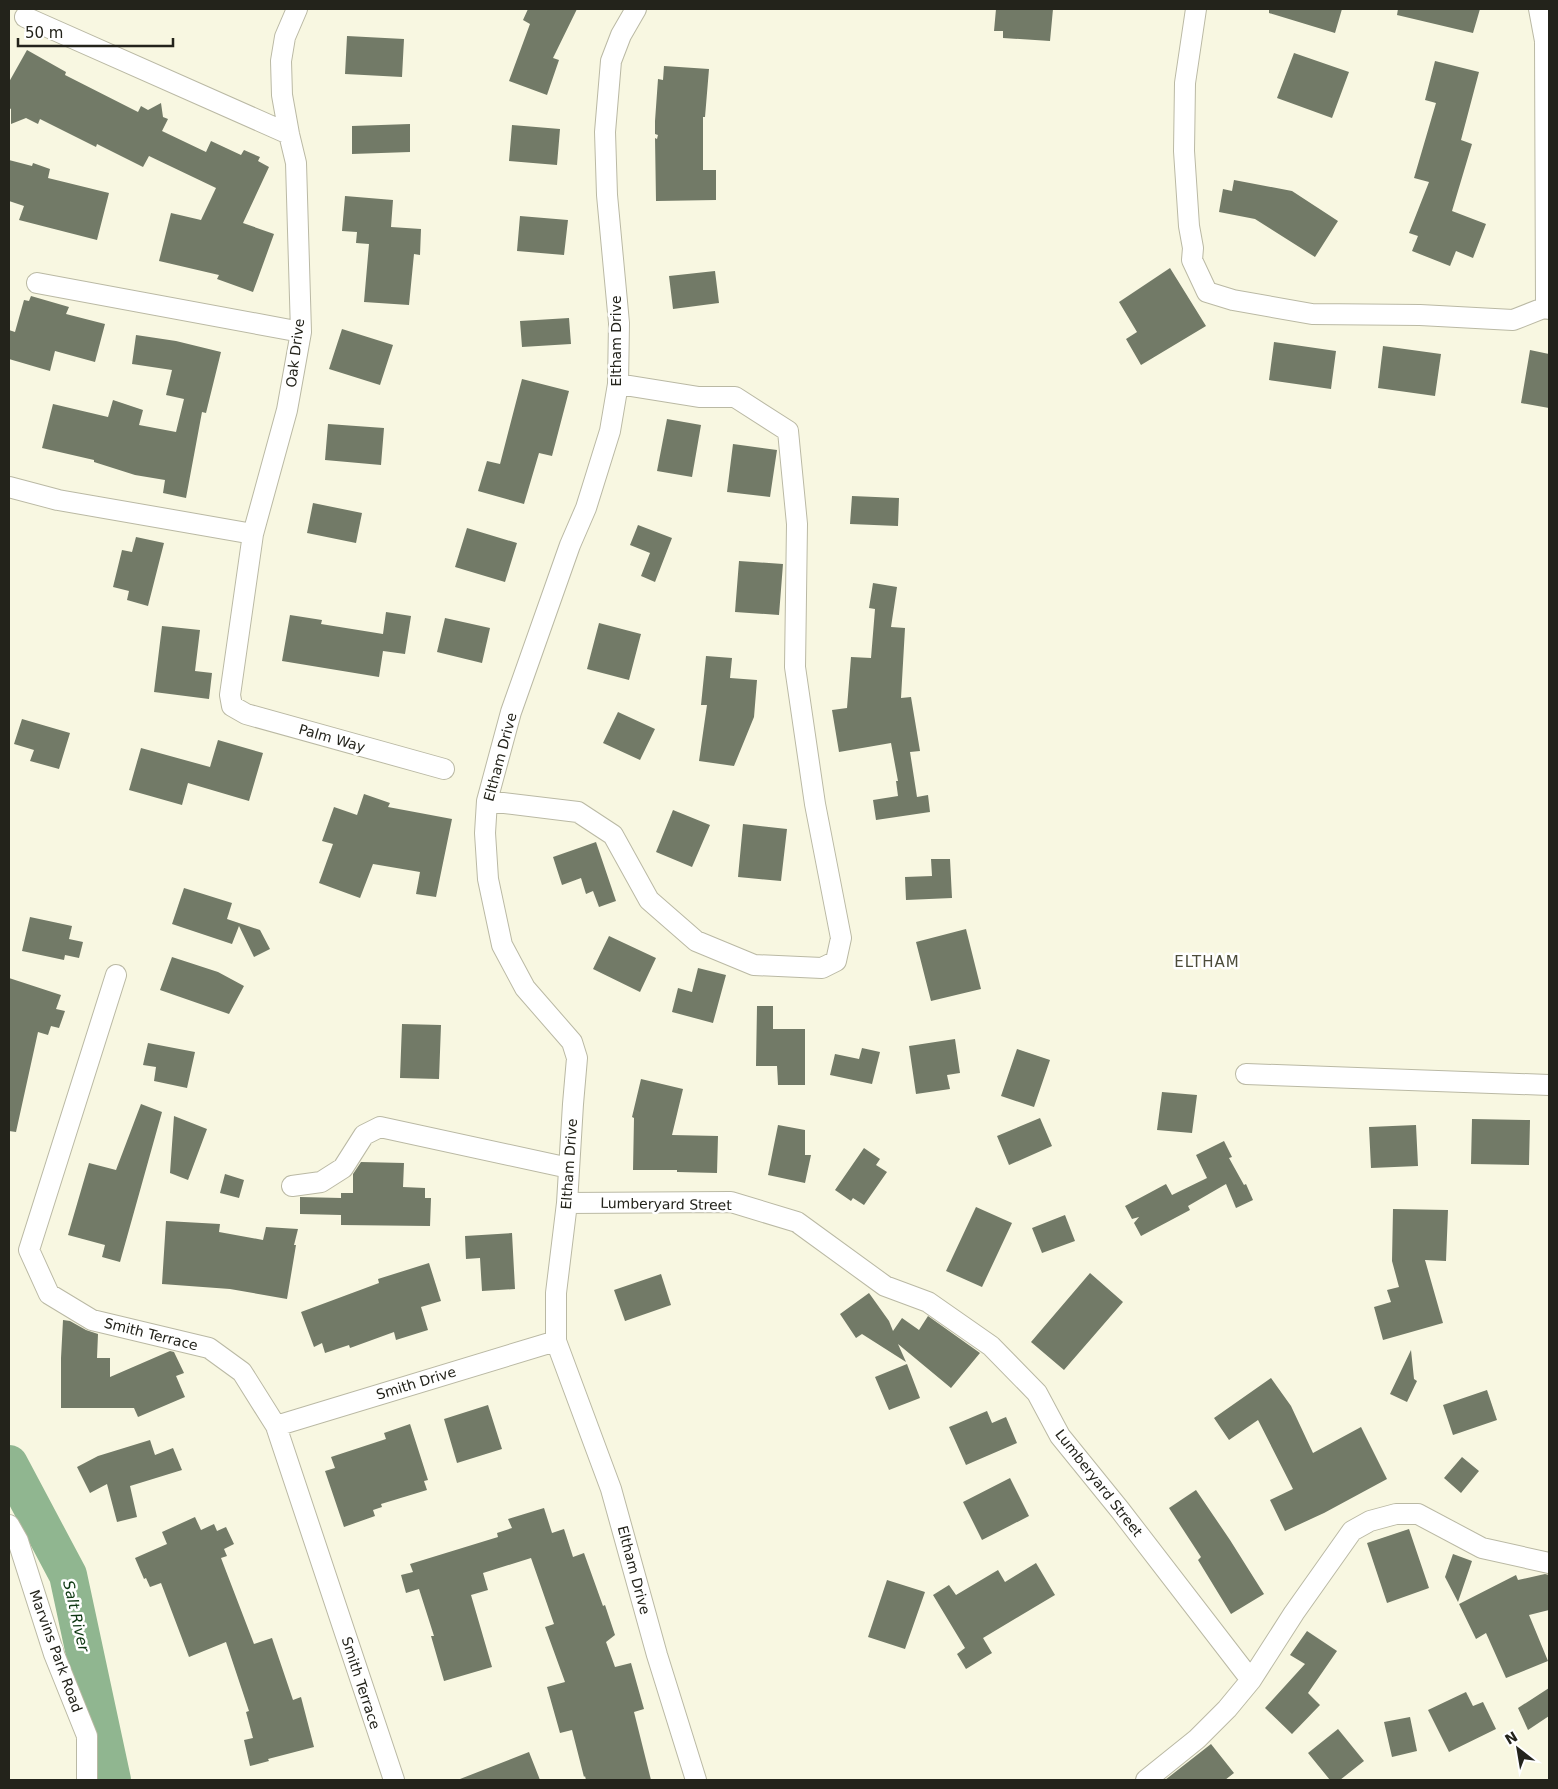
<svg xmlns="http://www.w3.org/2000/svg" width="1558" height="1789" font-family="'DejaVu Sans',sans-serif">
<rect width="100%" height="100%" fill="#f8f7e1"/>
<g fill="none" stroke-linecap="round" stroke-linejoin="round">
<!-- river -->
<path stroke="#90b690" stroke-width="38" d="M 9,1464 L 68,1575 L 112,1780"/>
</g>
<!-- building -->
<path fill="#727a67" d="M 528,9 L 577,9 L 553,58 L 559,60 L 547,95 L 509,81 L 530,24 L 523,20 Z
M 996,9 L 1053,9 L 1050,41 L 1003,38 L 1003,31 L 994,31 Z
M 1269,9 L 1342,9 L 1335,33 L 1269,13 Z
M 1398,9 L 1480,9 L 1473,33 L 1397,15 Z
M 347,36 L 404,39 L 402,77 L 345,74 Z
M 27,50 L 66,72 L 65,75 L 138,112 L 141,106 L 148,110 L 161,103 L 163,117 L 168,119 L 162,131 L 206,152 L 211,141 L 241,155 L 244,150 L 260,157 L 258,161 L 269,167 L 243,223 L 274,234 L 253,292 L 217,279 L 219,275 L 159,261 L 171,213 L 201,220 L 216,188 L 149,156 L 143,167 L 97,144 L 96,147 L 40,119 L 38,124 L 26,118 L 11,124 L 11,109 L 9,108 L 9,82 Z
M 1294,53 L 1349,72 L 1332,118 L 1277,98 Z
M 1435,61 L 1479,72 L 1461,140 L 1472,144 L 1452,211 L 1486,224 L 1473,258 L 1456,251 L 1450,266 L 1412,251 L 1418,236 L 1409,233 L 1429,182 L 1414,178 L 1436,103 L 1425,100 Z
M 664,66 L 709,69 L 705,117 L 703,117 L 703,170 L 716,170 L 716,200 L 656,201 L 655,138 L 657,139 L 658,135 L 655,134 L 655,121 L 658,79 L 663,80 Z
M 410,124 L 410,152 L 352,154 L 352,126 Z
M 512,125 L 560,129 L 557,165 L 509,161 Z
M 9,160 L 32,166 L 33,163 L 50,169 L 48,178 L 109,193 L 97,240 L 19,220 L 24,206 L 9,201 Z
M 1234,180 L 1292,191 L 1338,221 L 1315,257 L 1255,219 L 1219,212 L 1223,189 L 1232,191 Z
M 345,196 L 393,200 L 391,227 L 421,229 L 420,255 L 414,254 L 409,305 L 364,302 L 369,244 L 356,243 L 357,232 L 342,231 Z
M 520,216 L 568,220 L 564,255 L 517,251 Z
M 1170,268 L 1206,326 L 1141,365 L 1126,339 L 1137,332 L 1119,302 Z
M 715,271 L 719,303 L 673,309 L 669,276 Z
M 31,296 L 69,307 L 66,314 L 105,324 L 95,362 L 55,351 L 50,371 L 9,359 L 9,330 L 15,332 L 24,300 L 29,301 Z
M 569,318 L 571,344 L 522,347 L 520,321 Z
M 342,329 L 393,345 L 380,385 L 329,369 Z
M 136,335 L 176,341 L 221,352 L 206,413 L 202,412 L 186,498 L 163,493 L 165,480 L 135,475 L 94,462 L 94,460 L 42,448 L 53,404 L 108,417 L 113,400 L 143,410 L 139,425 L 176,432 L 184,399 L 166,395 L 172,370 L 132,364 Z
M 1274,342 L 1336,351 L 1331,389 L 1269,380 Z
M 1383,346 L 1441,354 L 1435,396 L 1378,388 Z
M 1530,350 L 1549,354 L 1549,408 L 1521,403 Z
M 522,379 L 569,391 L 552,456 L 539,453 L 524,504 L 478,491 L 487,461 L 500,464 Z
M 667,419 L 701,425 L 692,477 L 657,471 Z
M 328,424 L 384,428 L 381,465 L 325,460 Z
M 733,444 L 777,450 L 770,497 L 727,492 Z
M 852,496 L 899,498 L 898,526 L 850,524 Z
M 313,503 L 362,513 L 356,543 L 307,533 Z
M 638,525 L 672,538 L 655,582 L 641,576 L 650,553 L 630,545 Z
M 467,528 L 517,543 L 505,582 L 455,567 Z
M 136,537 L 164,543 L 148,606 L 127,600 L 129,591 L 113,587 L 122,550 L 132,552 Z
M 739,561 L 783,564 L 779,615 L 735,612 Z
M 873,583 L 897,587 L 891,627 L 905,628 L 901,698 L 911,697 L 920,751 L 910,752 L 917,797 L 928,795 L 930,812 L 876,820 L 873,800 L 898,796 L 896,781 L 898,781 L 891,743 L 839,752 L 832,710 L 847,708 L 851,657 L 871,658 L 875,609 L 869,608 Z
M 386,612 L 411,616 L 405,654 L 383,651 L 379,677 L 282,661 L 290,615 L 322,620 L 321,624 L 383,634 Z
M 445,618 L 490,628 L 482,663 L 437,652 Z
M 599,623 L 641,634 L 629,680 L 587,669 Z
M 162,626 L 200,630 L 195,671 L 212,673 L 209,699 L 154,692 Z
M 706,656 L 732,658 L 730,678 L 757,680 L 754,717 L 734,766 L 699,761 L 707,705 L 701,705 Z
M 618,712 L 655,729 L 640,760 L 603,743 Z
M 22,719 L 70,733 L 59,769 L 30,761 L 34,750 L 14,744 Z
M 218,740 L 263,753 L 249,801 L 188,783 L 182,805 L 129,790 L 141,748 L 210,767 Z
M 364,794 L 390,803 L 388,807 L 452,819 L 436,897 L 416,894 L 420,872 L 373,864 L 360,898 L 319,883 L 333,844 L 322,841 L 334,807 L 357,815 Z
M 673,810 L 710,825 L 692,867 L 656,852 Z
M 743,824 L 787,829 L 781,881 L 738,877 Z
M 596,842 L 616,901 L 599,907 L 593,891 L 586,894 L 581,878 L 562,885 L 553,857 Z
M 931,859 L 950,859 L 952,898 L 906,900 L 905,877 L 932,876 Z
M 184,888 L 232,903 L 227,919 L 260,930 L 270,949 L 254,957 L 239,926 L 232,944 L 172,924 Z
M 30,917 L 72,926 L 69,939 L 83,942 L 79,958 L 65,955 L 64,960 L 22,951 Z
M 966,929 L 981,989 L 931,1001 L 916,942 Z
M 609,936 L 656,958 L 640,992 L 593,969 Z
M 172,957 L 218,972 L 244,986 L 229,1014 L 160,990 Z
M 698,968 L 726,975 L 713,1023 L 672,1012 L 678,988 L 692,992 Z
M 9,978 L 61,995 L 56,1009 L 65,1011 L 59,1028 L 51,1026 L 48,1035 L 38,1032 L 16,1132 L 9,1131 Z
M 757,1006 L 773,1006 L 773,1029 L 805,1029 L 805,1085 L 778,1085 L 777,1066 L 756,1066 Z
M 402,1024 L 441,1025 L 439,1079 L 400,1078 Z
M 955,1039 L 960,1073 L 947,1075 L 950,1089 L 916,1094 L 909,1046 Z
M 148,1043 L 195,1052 L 187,1088 L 154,1081 L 156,1067 L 143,1065 Z
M 862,1048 L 880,1052 L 872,1084 L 830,1075 L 835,1054 L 859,1059 Z
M 1017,1049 L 1050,1060 L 1034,1107 L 1001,1096 Z
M 641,1079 L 683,1089 L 672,1135 L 718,1136 L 717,1173 L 677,1172 L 677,1170 L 633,1170 L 634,1118 L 632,1117 Z
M 1162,1092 L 1197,1095 L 1192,1133 L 1157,1130 Z
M 141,1104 L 162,1112 L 120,1262 L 102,1257 L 105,1245 L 68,1235 L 89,1163 L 116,1170 Z
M 174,1116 L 207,1129 L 188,1180 L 170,1173 Z
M 1040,1118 L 1052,1146 L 1009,1165 L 997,1136 Z
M 1472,1119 L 1530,1120 L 1529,1165 L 1471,1164 Z
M 778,1125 L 805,1130 L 805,1155 L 811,1155 L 805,1183 L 768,1175 Z
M 1416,1125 L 1418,1166 L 1371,1168 L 1369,1127 Z
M 1224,1141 L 1232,1157 L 1229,1158 L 1244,1185 L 1246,1184 L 1253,1200 L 1236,1208 L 1226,1184 L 1188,1206 L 1190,1210 L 1141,1236 L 1134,1223 L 1139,1217 L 1132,1219 L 1125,1206 L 1166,1184 L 1172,1195 L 1207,1178 L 1196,1155 Z
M 864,1148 L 880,1159 L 876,1165 L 887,1172 L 864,1205 L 853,1198 L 851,1201 L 835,1190 Z
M 361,1162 L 404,1163 L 403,1187 L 425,1188 L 425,1198 L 431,1198 L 430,1226 L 341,1225 L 341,1215 L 300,1214 L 300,1197 L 341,1198 L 341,1193 L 353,1193 L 353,1174 Z
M 225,1174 L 244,1180 L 239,1198 L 220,1193 Z
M 976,1207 L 1012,1223 L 982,1287 L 946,1271 Z
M 1393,1209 L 1448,1210 L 1446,1261 L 1425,1260 L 1443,1323 L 1383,1340 L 1374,1307 L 1391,1302 L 1387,1290 L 1399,1287 L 1392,1261 Z
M 1065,1215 L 1075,1241 L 1042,1253 L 1032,1228 Z
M 166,1221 L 220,1224 L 219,1232 L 263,1240 L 266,1227 L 298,1229 L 294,1245 L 296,1245 L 287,1299 L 230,1289 L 162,1284 Z
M 512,1233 L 515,1289 L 482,1291 L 480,1258 L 466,1259 L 465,1236 Z
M 429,1263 L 441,1301 L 421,1307 L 428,1330 L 396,1340 L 394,1332 L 350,1348 L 349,1345 L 325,1353 L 322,1343 L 314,1347 L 301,1312 L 379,1283 L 378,1279 Z
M 1090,1273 L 1123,1302 L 1064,1370 L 1031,1342 Z
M 661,1274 L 671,1305 L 625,1321 L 614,1290 Z
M 869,1293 L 889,1321 L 893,1331 L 902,1318 L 919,1330 L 928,1316 L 980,1353 L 951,1388 L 898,1344 L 906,1362 L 862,1334 L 856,1338 L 840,1314 Z
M 63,1320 L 70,1321 L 86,1330 L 98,1334 L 97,1358 L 110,1358 L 110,1377 L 170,1351 L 174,1352 L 184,1373 L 176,1376 L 185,1397 L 138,1417 L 134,1408 L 61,1408 L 61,1358 Z
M 1411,1350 L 1414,1379 L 1417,1381 L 1407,1402 L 1390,1394 Z
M 907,1364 L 920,1398 L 889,1410 L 875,1377 Z
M 1271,1378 L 1291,1406 L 1313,1453 L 1361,1427 L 1387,1479 L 1324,1513 L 1285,1531 L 1270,1500 L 1293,1489 L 1258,1420 L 1229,1440 L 1214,1418 Z
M 1487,1390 L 1497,1420 L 1453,1435 L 1443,1405 Z
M 488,1405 L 502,1449 L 457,1463 L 444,1419 Z
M 987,1411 L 992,1423 L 1006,1417 L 1017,1443 L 966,1465 L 949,1427 Z
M 410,1424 L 428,1480 L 424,1481 L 427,1490 L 381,1504 L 382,1507 L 373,1510 L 375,1516 L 344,1527 L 325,1471 L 335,1468 L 331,1457 L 386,1439 L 384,1433 Z
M 150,1440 L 155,1455 L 173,1448 L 182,1470 L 130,1486 L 137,1517 L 117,1522 L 107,1484 L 90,1493 L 77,1467 L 98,1456 Z
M 1462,1457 L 1479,1471 L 1461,1493 L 1444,1478 Z
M 1010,1478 L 1029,1516 L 982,1540 L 963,1502 Z
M 1196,1490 L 1230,1540 L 1264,1594 L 1231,1614 L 1198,1560 L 1201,1557 L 1169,1508 Z
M 544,1508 L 552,1533 L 564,1529 L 573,1557 L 584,1553 L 603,1606 L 605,1605 L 615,1635 L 606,1642 L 615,1667 L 631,1663 L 644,1709 L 634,1712 L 651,1780 L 586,1780 L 585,1776 L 584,1777 L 572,1730 L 560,1733 L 547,1687 L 565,1682 L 545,1627 L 554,1624 L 531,1558 L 483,1573 L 488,1590 L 471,1595 L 492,1667 L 444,1681 L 431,1636 L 434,1636 L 419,1589 L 406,1593 L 401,1575 L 413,1572 L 410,1564 L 498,1537 L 497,1533 L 512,1528 L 508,1519 Z
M 195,1517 L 201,1530 L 214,1524 L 217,1531 L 226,1527 L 234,1544 L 224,1549 L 227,1556 L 221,1558 L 254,1644 L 272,1638 L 293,1700 L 301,1697 L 314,1747 L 268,1759 L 269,1761 L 250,1766 L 244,1740 L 253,1738 L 246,1712 L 249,1711 L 226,1642 L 189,1657 L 161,1583 L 150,1587 L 146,1578 L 144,1579 L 135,1558 L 167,1544 L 162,1532 Z
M 1409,1529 L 1429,1588 L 1387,1603 L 1367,1543 Z
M 1453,1554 L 1472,1561 L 1458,1602 L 1445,1577 Z
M 1036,1563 L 1055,1595 L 983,1638 L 992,1653 L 966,1669 L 957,1654 L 965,1648 L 933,1595 L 949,1585 L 956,1595 L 998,1570 L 1005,1582 Z
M 1545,1574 L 1549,1575 L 1549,1610 L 1529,1615 L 1548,1661 L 1506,1678 L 1486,1633 L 1476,1639 L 1459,1604 L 1516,1575 L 1518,1580 Z
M 887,1580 L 925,1592 L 905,1649 L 868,1637 Z
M 1307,1631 L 1337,1651 L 1308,1693 L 1320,1705 L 1292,1734 L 1265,1708 L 1305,1664 L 1290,1655 Z
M 1549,1688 L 1549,1716 L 1528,1730 L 1518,1708 Z
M 1466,1692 L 1473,1706 L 1483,1702 L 1496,1729 L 1449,1752 L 1428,1710 Z
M 1410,1717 L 1417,1751 L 1392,1757 L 1384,1722 Z
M 1338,1729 L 1364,1761 L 1340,1780 L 1330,1780 L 1308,1753 Z
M 1211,1744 L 1234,1773 L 1225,1780 L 1165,1780 Z
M 529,1752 L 540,1780 L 461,1780 L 460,1779 Z"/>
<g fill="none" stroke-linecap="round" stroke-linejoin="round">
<defs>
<path id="minor" d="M 297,9 L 285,37 L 281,61 L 282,95 L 289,134 L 296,163 L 301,332 L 287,410 L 253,534 L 230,695 L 232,706 L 246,714 L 444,769
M 636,9 L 621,35 L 611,61 L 605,132 L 607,195 L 619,323 L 618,384 L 610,431 L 586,508 L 570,545 L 511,712 L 487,801 L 485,833 L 488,879 L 502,945 L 525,988 L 572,1042 L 577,1058 L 573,1104 L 567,1203 L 556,1293 L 556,1341 L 611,1489 L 657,1655 L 696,1780
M 1196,9 L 1185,83 L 1184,151 L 1189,226 L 1193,248 L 1192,260 L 1207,292 L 1233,300 L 1312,314 L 1420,315 L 1513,320 L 1546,307 L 1549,309
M 1539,9 L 1545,41 L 1546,307
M 25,17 L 289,134
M 37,283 L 301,332
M 9,487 L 58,500 L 253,534
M 487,801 L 578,812 L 613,835 L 649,900 L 696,941 L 754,965 L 822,968 L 836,961 L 841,938 L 815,804 L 795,667 L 797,524 L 788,431 L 735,397 L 699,397 L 618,384
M 116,975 L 29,1250 L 49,1294 L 92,1320 L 209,1348 L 242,1372 L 276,1426 L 394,1780
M 1246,1074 L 1549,1085
M 292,1186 L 321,1182 L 343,1168 L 364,1135 L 380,1127 L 569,1168
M 567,1203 L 731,1202 L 797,1222 L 885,1286 L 928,1302 L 991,1346 L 1037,1393 L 1060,1436 L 1120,1510 L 1251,1680
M 276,1426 L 556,1341
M 9,1525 L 18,1541 L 54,1654 L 87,1736 L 87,1780
M 1146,1780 L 1197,1739 L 1227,1709 L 1251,1680 L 1294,1613 L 1352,1531 L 1370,1521 L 1396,1514 L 1418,1514 L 1482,1548 L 1549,1563"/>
</defs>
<!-- minor casing -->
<use href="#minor" stroke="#bab9a4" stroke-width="22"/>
<!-- minor -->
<use href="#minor" stroke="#fff" stroke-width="20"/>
</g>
<g text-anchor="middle" stroke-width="5" stroke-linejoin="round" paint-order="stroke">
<!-- street labels -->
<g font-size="14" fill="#23231b" stroke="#fff">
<text transform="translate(616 341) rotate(-90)" y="5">Eltham Drive</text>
<text transform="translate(295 353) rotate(-83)" y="5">Oak Drive</text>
<text transform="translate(332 738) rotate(16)" y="5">Palm Way</text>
<text transform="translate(500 757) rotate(-75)" y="5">Eltham Drive</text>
<text transform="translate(569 1164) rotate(-86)" y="5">Eltham Drive</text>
<text transform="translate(666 1204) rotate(1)" y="5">Lumberyard Street</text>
<text transform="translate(151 1334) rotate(14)" y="5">Smith Terrace</text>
<text transform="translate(416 1383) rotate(-17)" y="5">Smith Drive</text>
<text transform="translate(1099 1483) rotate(52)" y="5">Lumberyard Street</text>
<text transform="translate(634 1570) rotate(75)" y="5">Eltham Drive</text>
<text transform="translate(56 1651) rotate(70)" y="5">Marvins Park Road</text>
<text transform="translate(361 1683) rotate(72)" y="5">Smith Terrace</text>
</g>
<!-- neighbourhood labels -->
<g font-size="15" letter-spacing="1" fill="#4c4c39" stroke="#fff">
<text x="1207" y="967">ELTHAM</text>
</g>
<!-- water labels -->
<g font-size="15" font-style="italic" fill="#0c3610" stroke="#fff">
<text transform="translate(76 1616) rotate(77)" y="5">Salt River</text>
</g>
</g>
<!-- border -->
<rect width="1558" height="1789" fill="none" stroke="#23231b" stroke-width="20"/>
<!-- north arrow -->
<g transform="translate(1518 1749) rotate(329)" stroke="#ffffff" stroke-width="4" paint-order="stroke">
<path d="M0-4L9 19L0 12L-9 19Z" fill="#23231b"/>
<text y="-8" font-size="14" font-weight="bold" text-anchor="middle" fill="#23231b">N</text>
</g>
<!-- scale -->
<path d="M18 38v8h155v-8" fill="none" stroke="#23231b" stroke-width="2.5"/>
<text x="25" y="38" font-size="15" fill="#23231b" stroke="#ffffff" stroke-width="4" paint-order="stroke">50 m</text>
</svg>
